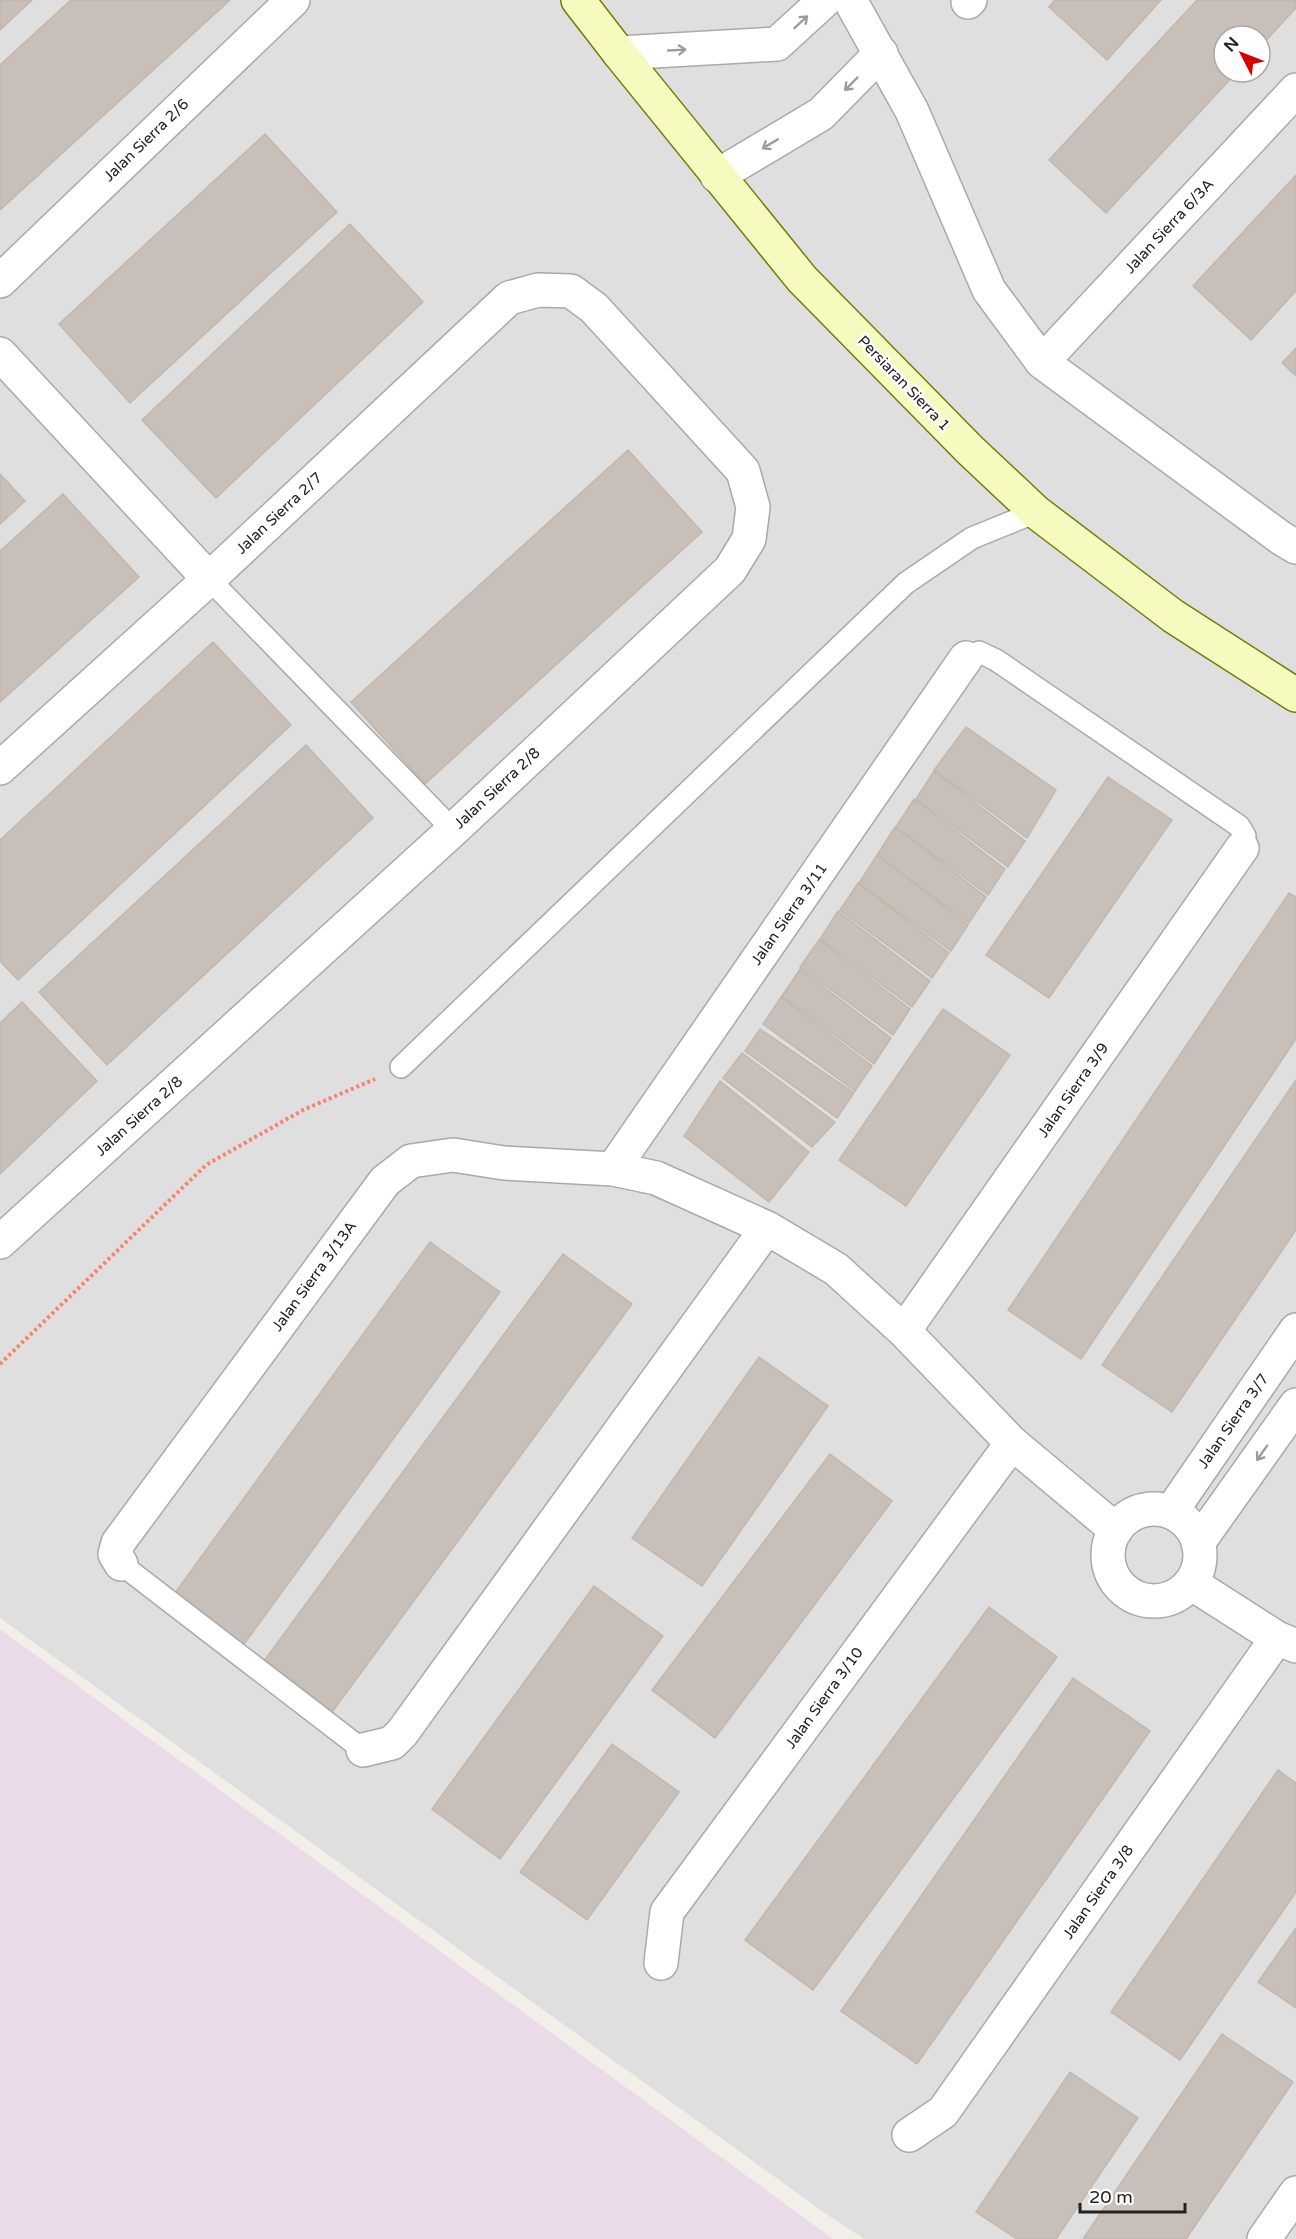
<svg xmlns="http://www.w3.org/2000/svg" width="1296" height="2239" font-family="'Varela Round',sans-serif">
<rect width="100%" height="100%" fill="#f2efe9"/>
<!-- residential -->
<path fill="#e0dfdf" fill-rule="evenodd" d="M 0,0 L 1296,0 L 1296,2239 L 864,2239 L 829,2216 L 0,1618 ZM 1224,36 L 1260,36 L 1260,72 L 1224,72 Z"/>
<!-- industrial -->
<path fill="#ebdbe8" d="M 0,1629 L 833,2239 L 0,2239 Z"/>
<!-- building -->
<path fill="#c7bfb8" stroke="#c4b6ab" stroke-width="1.5" d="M 0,0 L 32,0 L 0,30 Z
M 71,0 L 230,0 L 0,210 L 0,65 Z
M 1055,0 L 1161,0 L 1107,60 L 1049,7 Z
M 1197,0 L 1296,0 L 1296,8 L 1260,47 L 1260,36 L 1224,36 L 1224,72 L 1237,72 L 1106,213 L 1049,160 Z
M 265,134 L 337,212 L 130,403 L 59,324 Z
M 1296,175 L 1296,291 L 1251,340 L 1193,286 Z
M 350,224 L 423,302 L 216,498 L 142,420 Z
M 1296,348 L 1296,376 L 1282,363 Z
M 628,450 L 702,532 L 425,784 L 351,702 Z
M 0,474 L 25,501 L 0,524 Z
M 63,494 L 139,577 L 0,702 L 0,551 Z
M 213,642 L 291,725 L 18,980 L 0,961 L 0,840 Z
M 966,727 L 1056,790 L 1027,838 L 934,770 Z
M 306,745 L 373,818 L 107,1065 L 39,992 Z
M 934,771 L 1025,841 L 1008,867 L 916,799 Z
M 1108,777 L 1172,820 L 1049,998 L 986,955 Z
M 914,799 L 1005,869 L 988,895 L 896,827 Z
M 895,827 L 986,897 L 969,923 L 877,855 Z
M 877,855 L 968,925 L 951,951 L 859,883 Z
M 858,883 L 949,953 L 932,978 L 840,910 Z
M 1289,893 L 1296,897 L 1296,1039 L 1081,1359 L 1008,1310 Z
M 838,911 L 930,981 L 912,1007 L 820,939 Z
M 819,940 L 910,1009 L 893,1035 L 800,967 Z
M 800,969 L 891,1038 L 874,1064 L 782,996 Z
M 781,997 L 872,1066 L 855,1091 L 763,1024 Z
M 22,1002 L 97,1081 L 0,1174 L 0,1023 Z
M 943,1009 L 1010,1055 L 906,1206 L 839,1160 Z
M 760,1029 L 854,1093 L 837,1118 L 745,1051 Z
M 742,1053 L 835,1122 L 812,1147 L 723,1078 Z
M 1296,1080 L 1296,1230 L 1172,1412 L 1102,1365 Z
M 720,1081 L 809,1152 L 769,1202 L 684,1136 Z
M 430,1242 L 500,1292 L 242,1647 L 172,1597 Z
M 563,1254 L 632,1304 L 330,1715 L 261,1665 Z
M 759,1357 L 828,1406 L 702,1586 L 632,1538 Z
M 830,1454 L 892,1501 L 715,1738 L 652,1690 Z
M 594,1586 L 663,1636 L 500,1859 L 432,1809 Z
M 989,1607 L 1057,1657 L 813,1990 L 745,1940 Z
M 1073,1678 L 1150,1731 L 917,2064 L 841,2011 Z
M 612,1744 L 679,1792 L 587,1920 L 520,1872 Z
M 1278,1770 L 1296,1783 L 1296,1892 L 1180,2060 L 1111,2012 Z
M 1296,1928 L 1296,2008 L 1258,1982 Z
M 1222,2034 L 1293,2082 L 1186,2239 L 1083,2239 Z
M 1070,2072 L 1138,2118 L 1056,2239 L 1017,2239 L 976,2212 Z"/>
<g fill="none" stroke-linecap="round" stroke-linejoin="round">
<defs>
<path id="lane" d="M 209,579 L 453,830
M 966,658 L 979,652 L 996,660 L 1239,826 L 1245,836 L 1242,848
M 401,1067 L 906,583 L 972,538 L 1036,512
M 121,1564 L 363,1750"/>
<path id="street" d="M 850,0 L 912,111 L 989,290 L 1042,362 L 1281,538 L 1296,547
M 968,2 L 970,0
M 619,53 L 777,44 L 825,0
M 717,176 L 821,114 L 881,53
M 0,281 L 293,0
M 0,354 L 209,579
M 1042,362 L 1296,90
M 0,768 L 209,579 L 509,298 L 538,290 L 571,291 L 594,308 L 743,471 L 753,507 L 749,539 L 730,570 L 453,830 L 0,1242
M 613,1169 L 966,658
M 904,1331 L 1242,848
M1108 1555a46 46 0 1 1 92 0a46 46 0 1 1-92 0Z
M 1171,1512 L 1296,1330
M 1198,1543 L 1296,1405
M 121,1564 L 115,1554 L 118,1543 L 385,1181 L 411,1161 L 453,1155 L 504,1163 L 613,1169 L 656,1178 L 767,1228 L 836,1269 L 904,1331 L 1012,1443 L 1116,1530
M 1191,1583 L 1277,1638 L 1296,1646
M 363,1750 L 392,1743 L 402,1733 L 767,1228
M 661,1963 L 667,1912 L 1012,1443
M 909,2135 L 943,2112 L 1277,1638
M 1264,2239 L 1296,2193"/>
<path id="secondary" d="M 578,0 L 619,53 L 802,279 L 970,450 L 1036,512 L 1173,616 L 1296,695"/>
</defs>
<!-- lane casing -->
<use href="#lane" stroke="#a9a9a9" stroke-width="24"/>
<!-- street casing -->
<use href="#street" stroke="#a9a9a9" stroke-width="36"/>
<!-- secondary casing -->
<use href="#secondary" stroke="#707d05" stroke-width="36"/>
<!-- path -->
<path stroke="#fa8072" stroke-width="4" stroke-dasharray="3 3" stroke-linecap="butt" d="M 0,1364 L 206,1165 L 303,1110 L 375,1079"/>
<!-- lane -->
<use href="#lane" stroke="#fff" stroke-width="21"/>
<!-- street -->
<use href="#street" stroke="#fff" stroke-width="33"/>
<!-- secondary -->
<use href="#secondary" stroke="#f7fabf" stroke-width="33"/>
</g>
<!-- one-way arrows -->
<defs><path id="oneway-shaft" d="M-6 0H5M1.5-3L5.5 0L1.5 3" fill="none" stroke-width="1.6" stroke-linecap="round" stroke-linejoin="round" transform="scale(1.5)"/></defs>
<g stroke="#9c9c9c">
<use href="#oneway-shaft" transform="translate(801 22) rotate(-43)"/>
<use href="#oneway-shaft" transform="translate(677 50) rotate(-3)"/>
<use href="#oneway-shaft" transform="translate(851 84) rotate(135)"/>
<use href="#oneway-shaft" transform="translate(770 144) rotate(149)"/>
<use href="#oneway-shaft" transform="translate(1262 1453) rotate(125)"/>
</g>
<g text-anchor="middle" stroke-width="5" stroke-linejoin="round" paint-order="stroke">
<!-- street labels -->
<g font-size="15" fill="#222" stroke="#fff">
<text transform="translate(146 140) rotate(-44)" y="5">Jalan Sierra 2/6</text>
<text transform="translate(1169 226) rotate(-47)" y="5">Jalan Sierra 6/3A</text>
<text transform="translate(904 383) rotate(46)" y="5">Persiaran Sierra 1</text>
<text transform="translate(279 513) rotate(-43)" y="5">Jalan Sierra 2/7</text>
<text transform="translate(497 788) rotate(-43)" y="5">Jalan Sierra 2/8</text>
<text transform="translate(789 914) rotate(-55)" y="5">Jalan Sierra 3/11</text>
<text transform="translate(1073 1090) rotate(-55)" y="5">Jalan Sierra 3/9</text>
<text transform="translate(139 1116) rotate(-42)" y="5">Jalan Sierra 2/8</text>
<text transform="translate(314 1276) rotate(-54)" y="5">Jalan Sierra 3/13A</text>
<text transform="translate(1233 1421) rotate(-55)" y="5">Jalan Sierra 3/7</text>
<text transform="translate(824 1698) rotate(-54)" y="5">Jalan Sierra 3/10</text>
<text transform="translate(1098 1892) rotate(-55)" y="5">Jalan Sierra 3/8</text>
</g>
</g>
<!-- north arrow -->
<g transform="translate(1242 54) rotate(312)"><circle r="28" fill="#ffffff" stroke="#a7a7a7" stroke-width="1.5"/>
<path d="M0-4.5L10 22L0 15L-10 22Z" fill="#d40000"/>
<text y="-9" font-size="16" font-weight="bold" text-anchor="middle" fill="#222222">N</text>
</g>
<!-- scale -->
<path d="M1080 2203v9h105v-9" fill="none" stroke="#222222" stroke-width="3"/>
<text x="1089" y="2203" font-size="18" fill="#222222" stroke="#ffffff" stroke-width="4.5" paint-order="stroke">20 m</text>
</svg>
